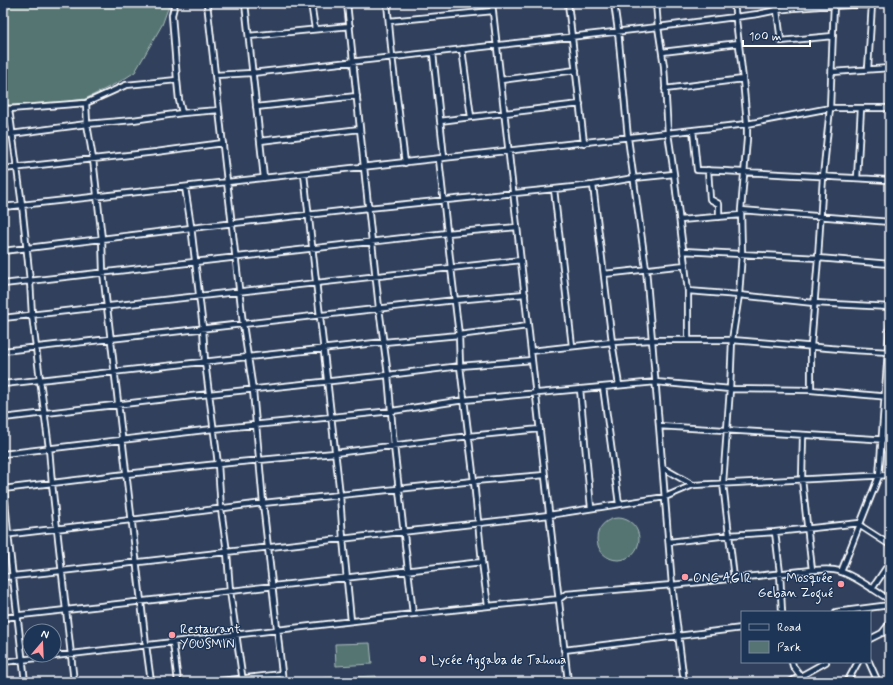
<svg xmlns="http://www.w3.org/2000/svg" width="893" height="685" font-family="Mynerve,sans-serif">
<rect width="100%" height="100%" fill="#31415d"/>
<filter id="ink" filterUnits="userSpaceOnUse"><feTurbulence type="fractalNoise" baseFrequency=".025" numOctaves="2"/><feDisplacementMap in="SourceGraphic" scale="8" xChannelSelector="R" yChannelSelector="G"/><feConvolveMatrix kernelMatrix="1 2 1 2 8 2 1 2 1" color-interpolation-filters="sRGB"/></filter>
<g filter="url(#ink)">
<!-- park -->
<path fill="#557473" stroke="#aabab9" d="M 3,3 L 170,3 L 162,25 L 135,72 L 121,81 L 85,99 L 47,104 L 8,105 L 3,104 Z
M597 539a21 21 0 1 1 42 0a21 21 0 1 1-42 0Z
M 370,643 L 372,664 L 336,666 L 335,644 Z
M 376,676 L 377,682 L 325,682 L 325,678 Z"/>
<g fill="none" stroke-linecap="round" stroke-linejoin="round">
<defs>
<path id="street" d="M 175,3 L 172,15 L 177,80 L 179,100 L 182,113
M 207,3 L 243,324 L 253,390 L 263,503 L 283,682
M 245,3 L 264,178
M 311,3 L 315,29
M 347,3 L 364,167 L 379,308 L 388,375 L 394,446 L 413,614
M 387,3 L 392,56 L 405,163
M 492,3 L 568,682
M 568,3 L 584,143
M 614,3 L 618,31 L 628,138 L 646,269 L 652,340 L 672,585 L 684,682
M 656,3 L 658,27 L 664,66 L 668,133 L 674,174 L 688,291 L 688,340
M 776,3 L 781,41 L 833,36
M 389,21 L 493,11
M 249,36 L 350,26
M 462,49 L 471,117
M 662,52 L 739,43
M 433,53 L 444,158
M 868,69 L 872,4
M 832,72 L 890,68
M 215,75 L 252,73 L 658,27 L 758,14 L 777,10 L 794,8 L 820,6 L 833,6 L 885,3
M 501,80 L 576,70
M 665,89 L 743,79
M 86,103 L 87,124 L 93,159 L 102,239 L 103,272 L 146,645 L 151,682
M 256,107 L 357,96
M 3,108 L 9,109 L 86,103 L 126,85 L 177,80
M 9,109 L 22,205 L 30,281 L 32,315 L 40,380 L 49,448 L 52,484 L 74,682
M 440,121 L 471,117 L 580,104
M 693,130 L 697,170 C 761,172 826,177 890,180
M 3,135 L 87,124 L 133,120 L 182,113 L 219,110
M 260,141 L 360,129
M 439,159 L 451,268 L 459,335 L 460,366 L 474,481 L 482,562 L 488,606
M 3,169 L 156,152 L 223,143
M 708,170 L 710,199 L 719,204 L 719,217
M 304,174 L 340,495 L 343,539 L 351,621
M 857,178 L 861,108
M 593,185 L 612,342 L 619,385
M 185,187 L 191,226 L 203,328 L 205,362 L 218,464 L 221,509 L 227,552 L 230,591 L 243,682
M 554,189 L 572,346
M 3,207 L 747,124 L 830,108 L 890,108
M 741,210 L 890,222
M 680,220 L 741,215
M 3,251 L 191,228 L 368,208 L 593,185 L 634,178 L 674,174
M 683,251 L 818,258 L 890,264
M 604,274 L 685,265
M 3,284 L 447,233 L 517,227
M 688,291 L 739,295 L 814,303 L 890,307
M 3,318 L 521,260
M 3,351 L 455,300 L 525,294
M 531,351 L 612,342 L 652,340 L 732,340 L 852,350 L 890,352
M 3,384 L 384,342 L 459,335 L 528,326
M 603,387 L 619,504
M 580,389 L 591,508
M 811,390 L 811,346 L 818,258 L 823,177 L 830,108 L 834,3
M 3,418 L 209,394 L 388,375 L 460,366 L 532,360
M 659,426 L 890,440
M 803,435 L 802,479 L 812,570
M 3,454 L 213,429 L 392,411 L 464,400 L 656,382 L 730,389 L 811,390 L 890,397
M 663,468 L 693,485
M 3,477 L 8,534 L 25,682
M 3,489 L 126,474 L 218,464 L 335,453 L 469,436 L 540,429
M 859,525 L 890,545
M 775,532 L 780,573 L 782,612
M 3,535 L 131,520 L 263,503 L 474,481 L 545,475
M 669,542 L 729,535 L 775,532 L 860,523
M 841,572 L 879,476 L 890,322
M 3,577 L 61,571 L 549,515 L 665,497 L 693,485 L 890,475
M 734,578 L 723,483 L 730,389 L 732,340 L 739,295 L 742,253 L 741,210 L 747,139 L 747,124 L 743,79 L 734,3
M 872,589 L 890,562
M 836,612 L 890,605
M 3,618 L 17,616 L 21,615 L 66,610 L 482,562
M 882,633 L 890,631
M 870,639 L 882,633 L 890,623
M 173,642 L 178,682
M 564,650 L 742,628
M 3,662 L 413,614 L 488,606 L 559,599 L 566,594 L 672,585 L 812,570 C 819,570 827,569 834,570 C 850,572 875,591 890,600
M 792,662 L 793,666 L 805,682
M 869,662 L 878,682
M 212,682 L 282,674
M 790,682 L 826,662
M 847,682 L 858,662"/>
</defs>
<!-- street casing -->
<use href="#street" stroke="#fff" stroke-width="8"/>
<!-- street -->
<use href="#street" stroke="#1d3557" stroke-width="4.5"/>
</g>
</g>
<!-- markers -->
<g fill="#ff9aa2" stroke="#1d3557" stroke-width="1.5">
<circle cx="685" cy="577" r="4"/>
<circle cx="841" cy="584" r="4"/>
<circle cx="172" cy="635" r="4"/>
<circle cx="423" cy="659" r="4"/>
</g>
<g text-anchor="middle" stroke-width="3" stroke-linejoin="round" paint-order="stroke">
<!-- poi labels -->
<g font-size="13" fill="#fff" stroke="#1d3557" text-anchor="start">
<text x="693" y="582">ONG AGIR</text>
<text x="833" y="582" text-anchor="end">Mosquée<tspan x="833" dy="15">Geban Zogué</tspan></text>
<text x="180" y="633">Restaurant<tspan x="180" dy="15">YOUSMIN</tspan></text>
<text x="431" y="664">Lycée Aggaba de Tahoua</text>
</g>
</g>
<!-- margin -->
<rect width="893" height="685" fill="none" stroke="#1d3557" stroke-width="16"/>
<rect x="8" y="8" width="877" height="669" fill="none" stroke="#fff" stroke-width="1.5" filter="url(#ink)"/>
<!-- legend -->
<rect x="741" y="611" width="130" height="52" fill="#1d3557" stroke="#77869a"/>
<rect x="749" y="624" width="20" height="6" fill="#1d3557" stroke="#77869a"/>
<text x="777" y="631" font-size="12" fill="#ffffff">Road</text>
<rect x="749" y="641" width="20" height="12" fill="#557473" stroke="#77869a"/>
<text x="777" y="651" font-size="12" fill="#ffffff">Park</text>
<!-- north arrow -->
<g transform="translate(42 643) rotate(19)"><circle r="19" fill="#1d3557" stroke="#77869a"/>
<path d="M0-3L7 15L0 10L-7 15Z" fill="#ff9aa2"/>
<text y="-6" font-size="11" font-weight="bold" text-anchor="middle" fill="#ffffff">N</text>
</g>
<!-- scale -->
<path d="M743 40v6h67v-6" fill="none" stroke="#ffffff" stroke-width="2"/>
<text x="749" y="40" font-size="12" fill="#ffffff" stroke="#1d3557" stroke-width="3" paint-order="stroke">100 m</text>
</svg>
